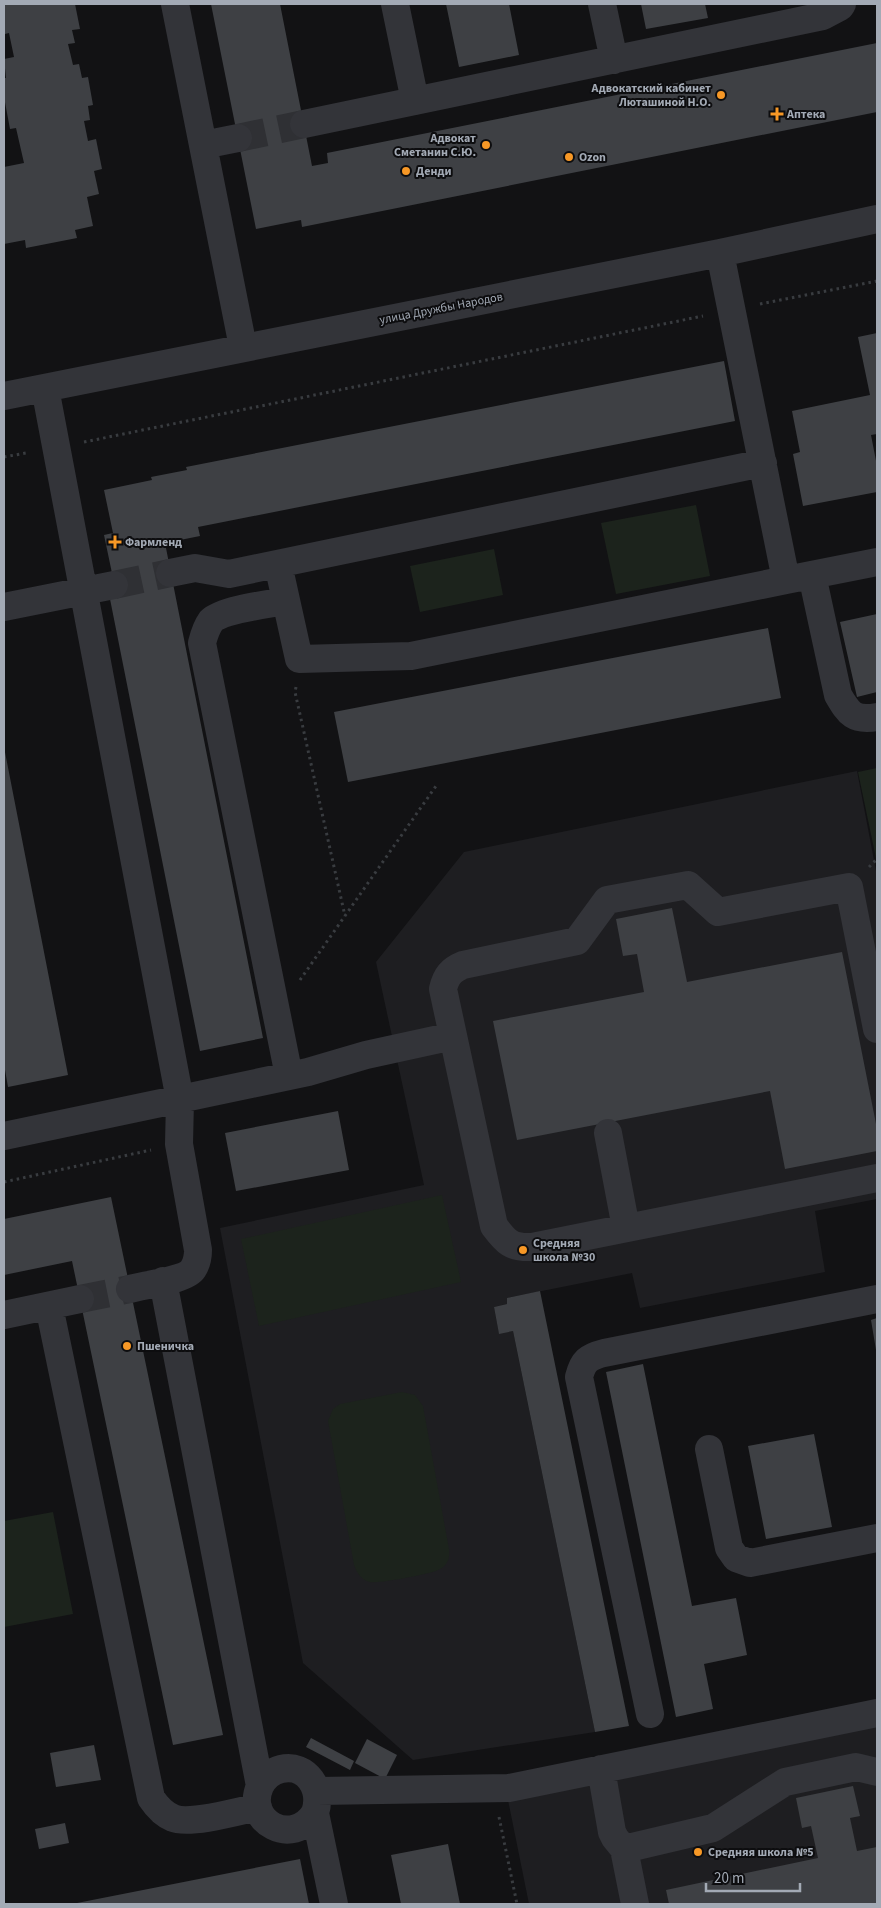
<svg xmlns="http://www.w3.org/2000/svg" width="881" height="1908" font-family="'Source Sans 3',sans-serif">
<rect width="100%" height="100%" fill="#121214"/>
<!-- built -->
<path fill="#1e1e21" d="M 857,771 L 877,876 L 877,1199 L 815,1211 L 825,1272 L 640,1308 L 632,1273 L 507,1298 L 507,1304 L 494,1307 L 499,1333 L 513,1331 L 595,1732 L 413,1760 L 303,1663 L 220,1228 L 424,1185 L 376,962 L 464,852 Z
M 877,1723 L 877,1904 L 529,1904 L 508,1800 Z"/>
<!-- green -->
<path fill="#1c231c" d="M 696,505 L 710,576 L 616,594 L 601,523 Z
M 494,549 L 503,595 L 420,612 L 410,566 Z
M 877,768 L 877,863 L 858,772 Z
M 442,1195 L 461,1282 L 259,1326 L 241,1239 Z
M 402,1392 L 415,1395 L 423,1406 L 449,1549 C 450,1557 448,1565 440,1569 C 433,1574 377,1584 370,1582 C 361,1580 357,1573 354,1565 L 328,1421 L 333,1409 L 340,1404 Z
M 53,1512 L 73,1614 L 4,1627 L 4,1521 Z"/>
<!-- building -->
<path fill="#3e4044" d="M 4,4 L 75,4 L 80,29 L 72,30 L 75,43 L 68,44 L 73,65 L 79,64 L 82,78 L 88,77 L 93,105 L 88,106 L 90,120 L 84,121 L 88,141 L 96,139 L 102,169 L 94,171 L 99,194 L 87,197 L 93,226 L 75,230 L 77,238 L 26,248 L 25,240 L 4,244 L 4,167 L 24,163 L 16,128 L 10,129 L 4,97 L 4,78 L 6,78 L 4,59 L 14,57 L 9,33 L 5,34 L 4,27 Z
M 211,4 L 280,4 L 312,166 L 328,163 L 327,153 L 877,43 L 877,112 L 302,227 L 301,220 L 256,229 Z
M 446,4 L 509,4 L 519,55 L 459,67 Z
M 641,4 L 705,4 L 708,18 L 646,29 Z
M 877,333 L 877,434 L 871,435 L 877,466 L 877,492 L 803,506 L 793,454 L 800,452 L 792,411 L 870,395 L 858,337 Z
M 724,361 L 735,421 L 198,527 L 200,536 L 165,543 L 263,1038 L 200,1051 L 110,599 L 117,597 L 104,535 L 113,533 L 104,490 L 152,480 L 151,477 L 187,470 L 186,467 Z
M 877,614 L 877,692 L 857,697 L 840,622 Z
M 768,628 L 781,698 L 348,782 L 334,712 Z
M 4,747 L 68,1075 L 8,1087 L 4,1064 Z
M 672,908 L 687,982 L 842,952 L 877,1129 L 877,1151 L 785,1169 L 770,1091 L 517,1140 L 493,1021 L 644,992 L 637,954 L 623,956 L 616,919 Z
M 338,1111 L 349,1170 L 236,1191 L 225,1133 Z
M 111,1197 L 223,1735 L 173,1745 L 72,1261 L 4,1275 L 4,1219 Z
M 540,1291 L 629,1726 L 595,1732 L 513,1331 L 499,1334 L 494,1307 L 507,1304 L 507,1298 Z
M 877,1318 L 877,1350 L 876,1350 L 871,1320 Z
M 643,1364 L 692,1606 L 736,1598 L 747,1655 L 704,1664 L 713,1709 L 676,1717 L 606,1372 Z
M 814,1434 L 832,1527 L 766,1539 L 748,1446 Z
M 311,1738 L 354,1761 L 350,1770 L 306,1747 Z
M 367,1739 L 397,1755 L 385,1779 L 355,1763 Z
M 94,1745 L 101,1780 L 56,1787 L 50,1753 Z
M 853,1786 L 860,1816 L 850,1818 L 857,1851 L 877,1847 L 877,1904 L 669,1904 L 666,1890 L 818,1858 L 811,1826 L 802,1828 L 796,1798 Z
M 65,1823 L 69,1843 L 39,1849 L 35,1829 Z
M 448,1844 L 460,1904 L 401,1904 L 391,1855 Z
M 300,1859 L 309,1904 L 77,1904 L 77,1903 Z"/>
<g fill="none" stroke-linecap="round" stroke-linejoin="round">
<!-- minor-tunnel -->
<path stroke="#2f3034" stroke-width="28" stroke-dasharray="28 14" stroke-linecap="butt" d="M 238,138 L 304,124
M 114,585 L 170,573
M 80,1299 L 130,1289"/>
<!-- path -->
<path stroke="#393c40" stroke-width="3" stroke-dasharray="2.5 4" stroke-linecap="butt" d="M 760,304 L 877,281
M 84,442 L 703,316
M 4,457 L 26,453
M 296,687 L 295,692 L 345,916
M 869,867 L 877,859
M 300,980 L 436,786
M 4,1182 L 151,1150
M 499,1817 L 517,1904"/>
<!-- minor -->
<path stroke="#333439" stroke-width="28" d="M 175,4 L 243,347
M 395,4 L 415,101
M 602,4 L 614,60
M 304,124 L 823,16 L 840,7 L 842,4
M 203,145 L 238,138
M 720,253 L 786,580 L 877,562
M 45,388 L 180,1100 L 179,1144 L 198,1250 C 198,1256 197,1263 193,1269 C 186,1280 144,1285 130,1289
M 4,396 L 720,253 L 877,219
M 278,564 L 299,659 L 411,656 L 786,580
M 170,573 L 195,568 L 229,574 L 763,463
M 812,575 L 838,695 C 849,714 854,721 877,717
M 286,601 C 269,604 222,610 211,621 C 206,628 204,635 202,643 L 289,1076
M 4,607 L 114,585
M 877,1029 L 849,887 L 718,912 L 688,885 L 607,900 L 577,941 L 463,965 C 451,970 446,976 443,989 L 494,1226 C 506,1242 511,1248 532,1247 L 877,1178
M 608,1133 L 626,1228
M 4,1136 L 308,1072 L 366,1055 L 453,1036
M 163,1281 L 260,1786
M 49,1306 L 151,1798 C 157,1807 163,1814 173,1818 C 189,1825 240,1811 258,1807
M 4,1315 L 80,1299
M 709,1449 L 729,1548 L 736,1558 L 750,1563 L 877,1538
M 650,1714 L 579,1377 C 583,1361 588,1357 604,1353 L 877,1299
M 601,1769 L 612,1832 L 615,1838 L 624,1849
M 318,1791 L 509,1788 L 877,1713
M 315,1813 C 293,1848 244,1822 260,1786 C 264,1778 272,1771 281,1769 C 307,1763 323,1789 315,1813 L 334,1904
M 635,1904 L 624,1849 L 713,1828 L 785,1782 L 856,1767 L 877,1772"/>
</g>
<!-- markers -->
<g fill="#f79826" stroke="#0d0d0f" stroke-width="2">
<circle cx="721" cy="95" r="5"/>
<path d="M774.5 106.5h5v5h5v5h-5v5h-5v-5h-5v-5h5z"/>
<circle cx="486" cy="145" r="5"/>
<circle cx="569" cy="157" r="5"/>
<circle cx="406" cy="171" r="5"/>
<path d="M112.5 534.5h5v5h5v5h-5v5h-5v-5h-5v-5h5z"/>
<circle cx="523" cy="1250" r="5"/>
<circle cx="127" cy="1346" r="5"/>
<circle cx="698" cy="1852" r="5"/>
</g>
<g text-anchor="middle" stroke-width="4" stroke-linejoin="round" paint-order="stroke">
<!-- poi labels -->
<g font-size="12" font-weight="bold" fill="#a3aab5" stroke="#0d0d0f" text-anchor="start">
<text x="711" y="92" text-anchor="end">Адвокатский кабинет<tspan x="711" dy="14">Люташиной Н.О.</tspan></text>
<text x="787" y="118">Аптека</text>
<text x="476" y="142" text-anchor="end">Адвокат<tspan x="476" dy="14">Сметанин С.Ю.</tspan></text>
<text x="579" y="161">Ozon</text>
<text x="416" y="175">Денди</text>
<text x="125" y="546">Фармленд</text>
<text x="533" y="1247">Средняя<tspan x="533" dy="14">школа №30</tspan></text>
<text x="137" y="1350">Пшеничка</text>
<text x="708" y="1856">Средняя школа №5</text>
</g>
<!-- street labels -->
<g font-size="12" fill="#a3aab5" stroke="#0d0d0f">
<text transform="translate(441 308) rotate(-11)" y="4">улица Дружбы Народов</text>
</g>
</g>
<!-- border -->
<rect width="881" height="1908" fill="none" stroke="#a3aab5" stroke-width="10"/>
<!-- scale -->
<path d="M706 1883v8h94v-8" fill="none" stroke="#a3aab5" stroke-width="2.5"/>
<text x="714" y="1883" font-size="15" fill="#a3aab5" stroke="#0d0d0f" stroke-width="4" paint-order="stroke">20 m</text>
</svg>
